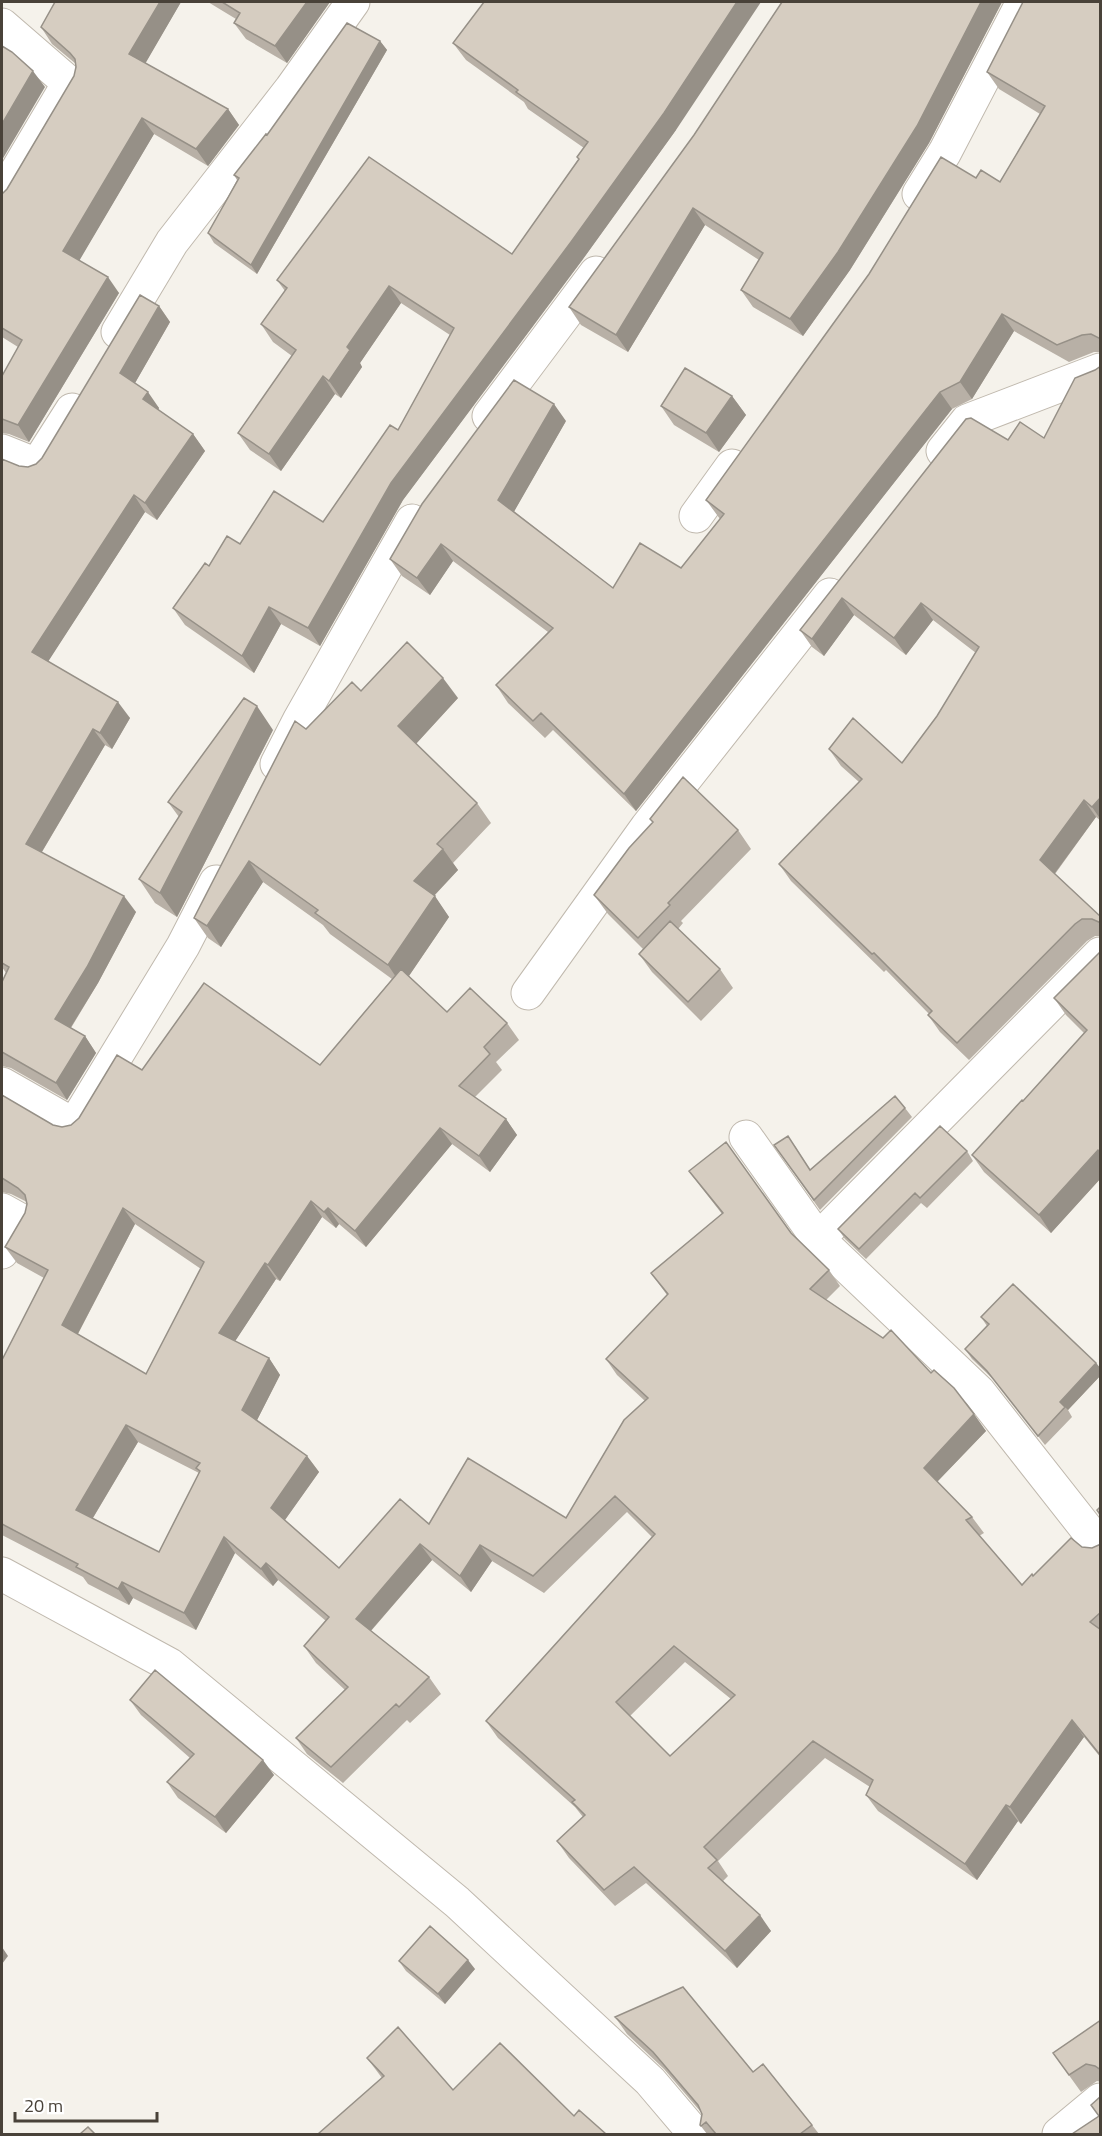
<svg xmlns="http://www.w3.org/2000/svg" width="1102" height="2136" font-family="'Titillium Web',sans-serif">
<rect width="100%" height="100%" fill="#f5f2eb"/>
<g fill="none" stroke-linecap="round" stroke-linejoin="round">
<defs>
<path id="minor" d="M 2,25 L 69,83 L 2,196
M 919,194 L 945,152 L 1023,2
M 118,332 L 172,242 L 291,89 L 353,2
M 489,416 L 596,273
M 2,451 L 37,465 L 72,410
M 943,451 L 967,421 L 1100,370
M 696,516 L 732,466
M 277,764 L 300,719 L 412,521
M 528,993 L 647,827 L 830,595
M 2,1084 L 74,1125 L 183,946 L 216,882
M 746,1137 L 818,1239 L 979,1392 L 1100,1546
M 2,1210 L 20,1220 L 2,1252
M 818,1239 L 1100,954
M 2,1574 L 170,1665 L 457,1902 L 650,2081 L 695,2134
M 1059,2134 L 1100,2100"/>
</defs>
<!-- minor casing -->
<use href="#minor" stroke="#c0b9ae" stroke-width="35"/>
<!-- minor -->
<use href="#minor" stroke="#fff" stroke-width="33"/>
</g>
<!-- wall -->
<path fill="#b8b0a6" fill-rule="evenodd" d="M 55,2 L 181,2 L 145,63 L 228,109 L 239,125 L 208,166 L 154,134 L 79,260 L 119,293 L 29,442 L 9,434 L 2,433 L 2,376 L 18,347 L 2,337 L 2,194 L 7,189 L 74,76 L 76,67 L 76,64 L 52,44 L 41,27 Z
M 208,2 L 330,2 L 287,63 L 246,39 L 234,23 L 236,19 Z
M 782,2 L 1002,2 L 929,143 L 850,270 L 803,336 L 753,307 L 741,290 L 759,260 L 705,225 L 628,352 L 581,325 L 569,307 L 694,135 Z
M 1101,2 L 1101,352 L 1094,352 L 1069,362 L 1014,331 L 972,399 L 952,409 L 636,811 L 553,730 L 545,738 L 508,703 L 496,685 L 548,632 L 453,561 L 430,595 L 402,576 L 390,559 L 566,421 L 514,511 L 613,588 L 681,568 L 720,519 L 706,500 L 976,178 L 1000,182 L 1040,114 L 999,89 L 987,72 Z
M 380,41 L 387,50 L 257,274 L 214,243 L 208,233 L 237,180 L 234,175 L 267,135 Z
M 453,43 L 676,130 L 583,259 L 403,500 L 320,646 L 281,624 L 254,673 L 185,625 L 173,608 L 209,566 L 240,544 L 323,522 L 398,430 L 450,335 L 401,303 L 360,363 L 362,367 L 341,398 L 335,394 L 281,471 L 250,450 L 238,433 L 292,356 L 273,342 L 261,324 L 285,291 L 277,280 L 512,254 L 579,159 L 577,157 L 584,148 L 528,109 L 524,102 L 466,60 Z
M 159,306 L 170,322 L 135,383 L 159,408 L 158,410 L 193,434 L 205,451 L 157,520 L 145,512 L 48,661 L 130,718 L 112,749 L 105,745 L 42,852 L 136,912 L 98,983 L 71,1028 L 85,1036 L 96,1053 L 67,1100 L 11,1068 L 2,1066 L 2,982 L 6,973 L 2,967 L 2,459 L 19,466 L 28,467 L 36,464 L 42,458 Z
M 1101,366 L 1101,821 L 1096,817 L 1055,874 L 1101,917 L 1101,936 L 1095,936 L 1087,941 L 969,1060 L 940,1032 L 928,1015 L 929,1014 L 886,970 L 884,972 L 791,881 L 779,864 L 859,782 L 841,766 L 829,749 L 902,763 L 937,716 L 976,653 L 933,620 L 906,655 L 854,615 L 824,656 L 812,647 L 800,630 L 1008,440 L 1044,438 L 1095,370 Z
M 732,396 L 746,415 L 719,452 L 674,425 L 661,406 Z
M 361,691 L 458,698 L 416,744 L 477,803 L 491,823 L 453,863 L 458,870 L 434,896 L 449,917 L 409,976 L 447,1012 L 507,1023 L 519,1040 L 496,1062 L 502,1070 L 475,1097 L 506,1119 L 517,1135 L 490,1172 L 452,1144 L 366,1247 L 339,1224 L 336,1228 L 322,1217 L 280,1281 L 276,1279 L 235,1341 L 269,1358 L 280,1375 L 257,1420 L 307,1456 L 319,1472 L 285,1520 L 339,1568 L 429,1524 L 566,1518 L 645,1401 L 617,1375 L 606,1359 L 667,1295 L 651,1273 L 722,1214 L 701,1187 L 689,1171 L 791,1233 L 829,1270 L 840,1286 L 826,1300 L 931,1373 L 986,1431 L 937,1482 L 972,1517 L 984,1533 L 979,1536 L 1022,1585 L 1033,1576 L 1082,1547 L 1092,1548 L 1101,1544 L 1101,1758 L 1084,1737 L 1021,1824 L 1018,1821 L 977,1880 L 878,1811 L 866,1795 L 870,1787 L 825,1758 L 718,1861 L 728,1876 L 723,1881 L 771,1931 L 737,1968 L 646,1883 L 615,1906 L 569,1858 L 557,1841 L 583,1817 L 575,1807 L 498,1738 L 486,1721 L 652,1537 L 627,1512 L 544,1593 L 492,1561 L 471,1592 L 432,1560 L 371,1631 L 429,1677 L 441,1694 L 410,1723 L 407,1720 L 343,1783 L 307,1754 L 296,1738 L 345,1690 L 316,1663 L 304,1646 L 326,1621 L 278,1580 L 273,1586 L 235,1553 L 196,1630 L 133,1598 L 129,1605 L 88,1584 L 83,1577 L 2,1535 L 2,1360 L 44,1278 L 17,1263 L 5,1247 L 25,1213 L 27,1204 L 27,1202 L 11,1194 L 2,1192 L 2,1095 L 53,1125 L 62,1127 L 71,1125 L 142,1070 L 320,1065 L 392,979 L 330,934 L 323,925 L 263,882 L 221,947 L 208,938 L 194,918 L 306,729 ZM 135,1224 L 201,1269 L 146,1374 L 78,1334 ZM 138,1442 L 199,1473 L 159,1552 L 93,1518 ZM 685,1662 L 731,1699 L 670,1756 L 630,1716 Z
M 273,730 L 177,917 L 155,903 L 139,879 L 179,817 L 168,802 Z
M 650,819 L 738,830 L 751,849 L 681,921 L 683,923 L 678,929 L 720,969 L 733,988 L 701,1021 L 652,972 L 639,954 L 643,949 L 608,914 L 594,895 L 653,823 Z
M 1101,951 L 1101,1178 L 1051,1233 L 984,1172 L 972,1155 L 1023,1101 L 1084,1033 L 1066,1015 L 1054,998 Z
M 905,1108 L 912,1117 L 820,1210 L 774,1145 L 795,1146 L 810,1170 Z
M 967,1151 L 973,1161 L 927,1208 L 921,1203 L 866,1259 L 845,1239 L 838,1229 Z
M 981,1317 L 1096,1363 L 1101,1369 L 1101,1375 L 1068,1410 L 1072,1417 L 1045,1445 L 994,1380 L 972,1359 L 965,1349 L 987,1326 Z
M 130,1700 L 274,1775 L 226,1833 L 178,1798 L 167,1782 L 190,1758 L 141,1715 Z
M 399,1961 L 475,1969 L 445,2004 L 406,1971 Z
M 615,2017 L 753,2072 L 812,2125 L 819,2134 L 707,2134 L 700,2125 L 702,2114 L 700,2111 L 664,2069 L 627,2034 Z
M 1101,2020 L 1101,2082 L 1097,2081 L 1081,2092 L 1053,2053 Z
M 367,2058 L 453,2090 L 574,2116 L 382,2078 Z"/>
<!-- shaded-wall -->
<path fill="#969087" d="M 160,2 L 181,2 L 141,71 L 129,54 Z
M 307,2 L 330,2 L 287,63 L 275,46 Z
M 737,2 L 761,2 L 676,130 L 583,259 L 403,500 L 320,646 L 308,628 L 391,483 Z
M 981,2 L 1002,2 L 929,143 L 850,270 L 803,336 L 790,319 Z
M 380,41 L 387,50 L 257,274 L 251,265 Z
M 33,71 L 45,87 L 2,160 L 2,124 Z
M 228,109 L 239,125 L 208,166 L 196,149 Z
M 142,118 L 154,134 L 75,268 L 63,251 Z
M 693,208 L 705,225 L 628,352 L 616,335 Z
M 108,277 L 119,293 L 29,442 L 18,425 Z
M 389,286 L 401,303 L 360,363 L 362,367 L 341,398 L 329,381 L 347,347 Z
M 159,306 L 170,322 L 131,390 L 120,373 Z
M 1002,314 L 1014,331 L 972,399 L 960,382 Z
M 323,376 L 335,394 L 281,471 L 269,454 Z
M 148,392 L 159,408 L 155,415 L 143,399 Z
M 940,392 L 952,409 L 636,811 L 624,794 Z
M 732,396 L 746,415 L 719,452 L 706,433 Z
M 554,404 L 566,421 L 511,517 L 498,500 Z
M 193,434 L 205,451 L 157,520 L 145,503 Z
M 134,495 L 145,512 L 44,668 L 32,652 Z
M 441,544 L 453,561 L 430,595 L 417,578 Z
M 842,598 L 854,615 L 824,656 L 812,639 Z
M 921,603 L 933,620 L 906,655 L 894,638 Z
M 269,607 L 281,624 L 254,673 L 242,656 Z
M 443,678 L 458,698 L 413,747 L 398,726 Z
M 118,702 L 130,718 L 112,749 L 100,733 Z
M 257,706 L 273,730 L 177,917 L 160,893 Z
M 93,729 L 105,745 L 37,860 L 26,844 Z
M 1101,797 L 1101,820 L 1092,807 Z
M 1084,800 L 1096,817 L 1052,877 L 1040,860 Z
M 443,849 L 458,870 L 428,902 L 414,881 Z
M 249,861 L 263,882 L 221,947 L 207,926 Z
M 124,896 L 136,912 L 98,983 L 66,1035 L 55,1019 Z
M 435,896 L 449,917 L 402,986 L 388,965 Z
M 85,1036 L 96,1053 L 67,1100 L 56,1083 Z
M 506,1119 L 517,1135 L 490,1172 L 479,1156 Z
M 440,1128 L 452,1144 L 366,1247 L 355,1231 Z
M 1098,1150 L 1101,1154 L 1101,1178 L 1051,1233 L 1039,1215 Z
M 311,1201 L 322,1217 L 280,1281 L 268,1265 Z
M 123,1208 L 135,1224 L 74,1341 L 62,1325 Z
M 328,1208 L 339,1224 L 336,1228 L 324,1212 Z
M 265,1263 L 276,1279 L 230,1349 L 219,1333 Z
M 269,1358 L 280,1375 L 254,1426 L 242,1410 Z
M 1096,1363 L 1101,1369 L 1101,1375 L 1068,1410 L 1060,1402 Z
M 974,1414 L 986,1431 L 935,1484 L 924,1468 Z
M 126,1425 L 138,1442 L 88,1526 L 76,1510 Z
M 307,1456 L 319,1472 L 282,1524 L 271,1508 Z
M 224,1537 L 235,1553 L 196,1630 L 184,1613 Z
M 420,1544 L 432,1560 L 367,1635 L 356,1619 Z
M 480,1545 L 492,1561 L 471,1592 L 460,1576 Z
M 266,1563 L 278,1580 L 273,1586 L 261,1569 Z
M 122,1582 L 133,1598 L 129,1605 L 118,1589 Z
M 1072,1720 L 1084,1737 L 1021,1824 L 1010,1807 Z
M 263,1760 L 274,1775 L 226,1833 L 215,1817 Z
M 1006,1805 L 1018,1821 L 977,1880 L 965,1864 Z
M 760,1915 L 771,1931 L 737,1968 L 725,1951 Z
M 2,1947 L 8,1956 L 2,1964 Z
M 468,1960 L 475,1969 L 445,2004 L 438,1994 Z"/>
<!-- building -->
<path fill="#d6cdc1" stroke="#969087" stroke-width="1.5" fill-rule="evenodd" d="M 55,2 L 160,2 L 129,54 L 228,109 L 196,149 L 142,118 L 63,251 L 108,277 L 18,425 L 2,419 L 2,376 L 22,340 L 2,328 L 2,194 L 7,189 L 74,76 L 76,67 L 75,59 L 70,53 L 41,27 Z
M 222,2 L 307,2 L 275,46 L 234,23 L 240,13 Z
M 484,2 L 737,2 L 664,113 L 571,242 L 391,483 L 308,628 L 269,607 L 242,656 L 173,608 L 205,563 L 209,566 L 227,536 L 240,544 L 274,491 L 323,522 L 390,425 L 398,430 L 454,328 L 389,286 L 347,347 L 350,350 L 329,381 L 323,376 L 269,454 L 238,433 L 296,350 L 261,324 L 287,288 L 277,280 L 369,157 L 512,254 L 579,159 L 577,157 L 588,142 L 516,92 L 518,90 L 453,43 Z
M 782,2 L 981,2 L 917,126 L 838,252 L 790,319 L 741,290 L 763,253 L 693,208 L 616,335 L 569,307 L 694,135 Z
M 1023,2 L 1101,2 L 1101,340 L 1099,338 L 1091,334 L 1082,335 L 1057,345 L 1002,314 L 960,382 L 940,392 L 624,794 L 541,713 L 533,721 L 496,685 L 553,628 L 441,544 L 417,578 L 390,559 L 422,504 L 514,380 L 554,404 L 498,500 L 613,588 L 640,543 L 681,568 L 724,514 L 706,500 L 869,274 L 941,157 L 976,178 L 981,170 L 1000,182 L 1045,106 L 987,72 Z
M 347,23 L 380,41 L 251,265 L 208,233 L 239,178 L 234,175 L 266,134 L 267,135 Z
M 2,46 L 12,52 L 33,71 L 2,124 Z
M 140,295 L 159,306 L 120,373 L 148,392 L 143,399 L 193,434 L 145,503 L 134,495 L 32,652 L 118,702 L 100,733 L 93,729 L 26,844 L 124,896 L 87,967 L 55,1019 L 85,1036 L 56,1083 L 2,1052 L 2,982 L 9,967 L 2,963 L 2,459 L 19,466 L 28,467 L 36,464 L 42,458 Z
M 1101,366 L 1101,797 L 1092,807 L 1084,800 L 1040,860 L 1101,917 L 1101,923 L 1092,919 L 1082,919 L 1075,924 L 957,1043 L 928,1015 L 932,1011 L 874,953 L 872,954 L 779,864 L 862,779 L 829,749 L 853,718 L 902,763 L 937,716 L 979,647 L 921,603 L 894,638 L 842,598 L 812,639 L 800,630 L 966,419 L 971,418 L 1008,440 L 1020,422 L 1044,438 L 1075,378 L 1095,370 Z
M 685,368 L 732,396 L 706,433 L 661,406 Z
M 407,642 L 443,678 L 398,726 L 477,803 L 437,844 L 443,849 L 414,881 L 435,896 L 388,965 L 315,913 L 318,910 L 249,861 L 207,926 L 194,918 L 295,721 L 306,729 L 352,682 L 361,691 Z
M 244,698 L 257,706 L 160,893 L 139,879 L 182,812 L 168,802 Z
M 683,777 L 738,830 L 668,903 L 670,905 L 638,938 L 594,895 L 629,848 L 653,822 L 650,819 Z
M 670,921 L 720,969 L 688,1002 L 639,954 Z
M 1101,951 L 1101,1153 L 1098,1150 L 1039,1215 L 972,1155 L 1022,1100 L 1023,1101 L 1087,1030 L 1054,998 Z
M 401,969 L 447,1012 L 470,988 L 507,1023 L 484,1047 L 490,1054 L 459,1086 L 506,1119 L 479,1156 L 440,1128 L 355,1231 L 328,1208 L 324,1212 L 311,1201 L 268,1265 L 265,1263 L 219,1333 L 269,1358 L 242,1410 L 307,1456 L 271,1508 L 339,1568 L 400,1499 L 429,1524 L 468,1458 L 566,1518 L 624,1420 L 648,1398 L 606,1359 L 668,1294 L 651,1273 L 723,1213 L 689,1171 L 726,1142 L 791,1233 L 829,1270 L 810,1289 L 883,1338 L 891,1330 L 931,1373 L 934,1370 L 954,1388 L 974,1414 L 924,1468 L 972,1517 L 966,1520 L 1022,1585 L 1032,1574 L 1033,1576 L 1071,1538 L 1082,1547 L 1092,1548 L 1101,1544 L 1101,1612 L 1090,1622 L 1101,1630 L 1101,1756 L 1072,1720 L 1010,1807 L 1006,1805 L 965,1864 L 866,1795 L 873,1780 L 813,1741 L 704,1847 L 717,1860 L 708,1868 L 760,1915 L 725,1951 L 634,1867 L 604,1890 L 557,1841 L 585,1815 L 572,1802 L 575,1800 L 486,1721 L 655,1534 L 615,1496 L 533,1576 L 480,1545 L 460,1576 L 420,1544 L 356,1619 L 429,1677 L 399,1707 L 396,1704 L 331,1767 L 296,1738 L 348,1687 L 304,1646 L 329,1617 L 266,1563 L 261,1569 L 224,1537 L 184,1613 L 122,1582 L 118,1589 L 76,1567 L 78,1564 L 2,1524 L 2,1360 L 48,1270 L 5,1247 L 25,1213 L 27,1204 L 25,1195 L 18,1188 L 2,1178 L 2,1095 L 53,1125 L 62,1127 L 71,1125 L 79,1118 L 117,1055 L 142,1070 L 204,983 L 320,1065 ZM 123,1208 L 204,1262 L 146,1374 L 62,1325 ZM 126,1425 L 200,1463 L 196,1468 L 200,1471 L 159,1552 L 76,1510 ZM 674,1646 L 735,1695 L 670,1756 L 616,1702 Z
M 895,1096 L 905,1108 L 814,1200 L 774,1145 L 788,1136 L 810,1170 Z
M 940,1126 L 967,1151 L 920,1198 L 915,1193 L 859,1249 L 838,1229 Z
M 1013,1284 L 1096,1363 L 1060,1402 L 1065,1407 L 1038,1436 L 987,1371 L 965,1349 L 989,1324 L 981,1317 Z
M 1101,1506 L 1101,1516 L 1097,1510 Z
M 155,1670 L 263,1760 L 215,1817 L 167,1782 L 194,1754 L 130,1700 Z
M 430,1926 L 468,1960 L 438,1994 L 399,1961 Z
M 683,1987 L 753,2072 L 763,2064 L 812,2125 L 800,2134 L 716,2134 L 706,2122 L 701,2126 L 700,2125 L 702,2114 L 698,2105 L 653,2052 L 615,2017 Z
M 1101,2020 L 1101,2070 L 1095,2066 L 1086,2064 L 1069,2075 L 1053,2053 Z
M 398,2027 L 453,2090 L 500,2043 L 574,2116 L 579,2110 L 606,2134 L 318,2134 L 384,2076 L 367,2058 Z
M 1100,2097 L 1101,2134 L 1072,2134 L 1099,2116 L 1091,2105 Z
M 88,2127 L 95,2134 L 80,2134 Z"/>
<!-- border -->
<rect width="1102" height="2136" fill="none" stroke="#494239" stroke-width="6"/>
<!-- scale -->
<path d="M15 2112v9h142v-9" fill="none" stroke="#494239" stroke-width="3"/>
<text x="24" y="2112" font-size="18" fill="#494239" stroke="#ffffff" stroke-width="4.5" paint-order="stroke">20 m</text>
</svg>
